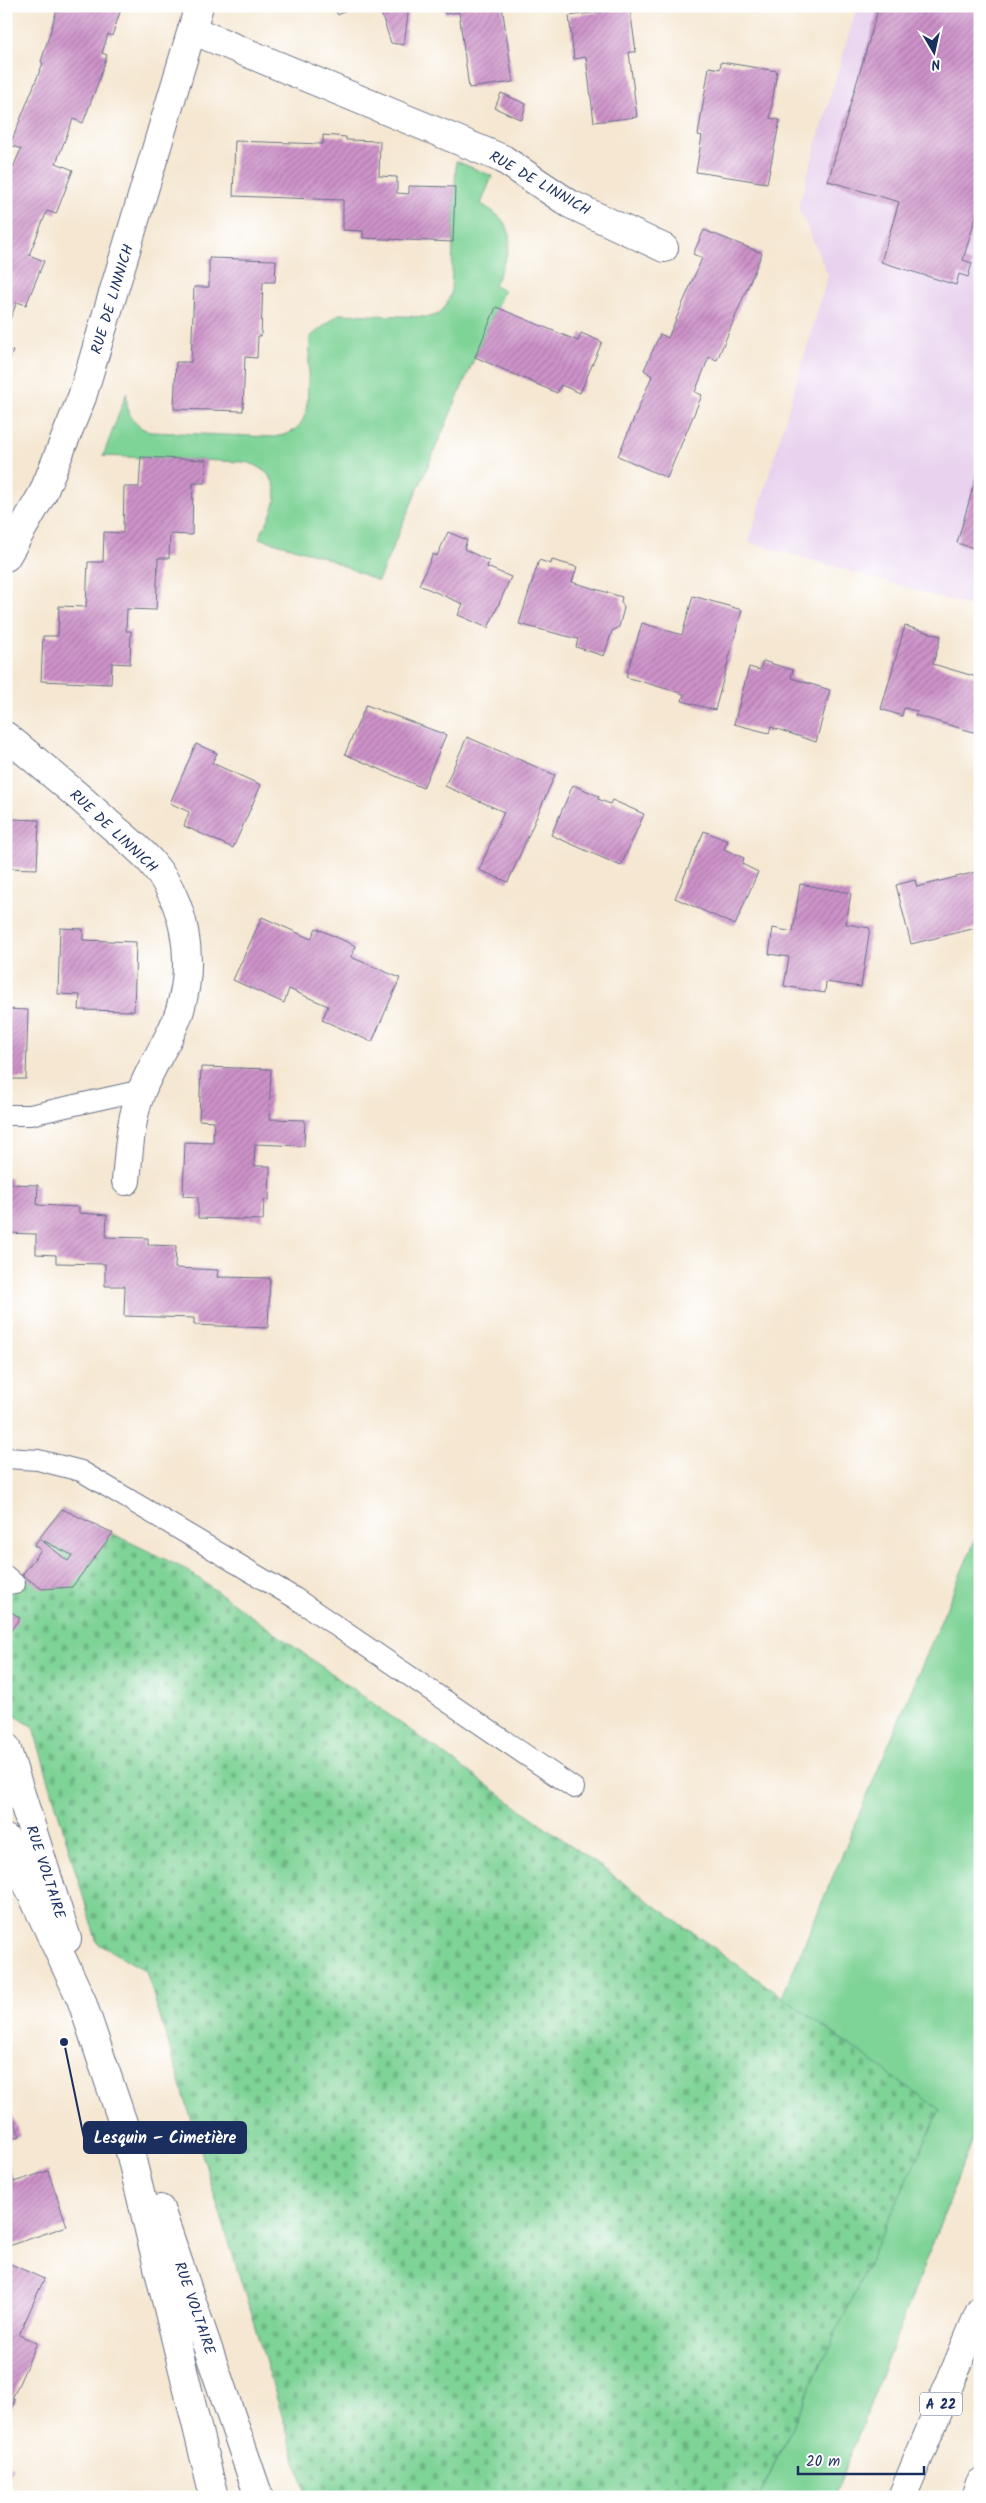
<svg xmlns="http://www.w3.org/2000/svg" width="986" height="2503" font-family="Kalam,sans-serif">
<defs>
<pattern id="cemetery-stones" width="16" height="16" patternUnits="userSpaceOnUse" patternTransform="scale(1.25)"><rect width="16" height="16" fill="#7ed396"/><path d="M2 7V4a2 2 0 0 1 4 0v3zM10 15v-3a2 2 0 0 1 4 0v3z" fill="#6cb584"/></pattern>
<pattern id="building-hatch" width="6" height="6" patternUnits="userSpaceOnUse" patternTransform="scale(1.25)"><rect width="6" height="6" fill="#ce93c9"/><path d="M-1 1l2-2M0 6l6-6M5 7l2-2" fill="none" stroke="#a678a6"/></pattern>
</defs>
<rect width="100%" height="100%" fill="#fff"/>
<filter id="ink" filterUnits="userSpaceOnUse"><feTurbulence type="fractalNoise" baseFrequency=".02" numOctaves="2"/><feDisplacementMap in="SourceGraphic" scale="10" xChannelSelector="R" yChannelSelector="G"/><feConvolveMatrix kernelMatrix="1 2 1 2 8 2 1 2 1" color-interpolation-filters="sRGB"/></filter>
<filter id="wash" filterUnits="userSpaceOnUse"><feTurbulence type="fractalNoise" baseFrequency=".0096" numOctaves="4" result="noise"/><feDisplacementMap in="SourceGraphic" scale="20" xChannelSelector="R" yChannelSelector="G"/><feGaussianBlur stdDeviation="1.12" result="paint"/><feColorMatrix in="noise" values="0 0 0 0 0 0 0 0 0 0 0 0 0 0 0 0 0 1.4 0 .05"/><feComposite in="paint" operator="in"/></filter>
<g filter="url(#wash)">
<rect width="100%" height="100%" fill="#f5e7d1"/>
<!-- built -->
<path fill="#e8d2ee" d="M 857,6 L 980,6 L 980,609 L 749,542 L 828,275 L 798,207 Z"/>
<!-- green -->
<path fill="#7ed396" stroke="#4c817a" d="M 456,161 L 492,176 L 481,204 C 524,228 510,247 494,286 L 504,290 L 378,581 L 321,556 L 259,538 C 264,527 272,515 275,502 C 280,481 263,464 243,462 L 103,456 L 127,392 C 125,411 132,426 151,432 L 274,437 C 309,432 307,410 308,381 C 309,366 309,352 310,337 L 339,314 L 430,317 L 439,314 L 445,307 L 451,294 Z
M 980,1528 L 980,2121 L 834,2497 L 759,2497 L 939,2110 L 782,1997 Z"/>
<!-- cemetery -->
<path fill="url(#cemetery-stones)" stroke="#4c817a" d="M 62,1509 L 187,1570 L 940,2110 L 759,2497 L 307,2497 L 146,1971 L 97,1943 L 33,1727 L 14,1715 L 6,1688 L 6,1597 L 41,1551 L 34,1545 Z"/>
<g id="blocks">
<!-- building -->
<path fill="url(#building-hatch)" fill-rule="evenodd" d="M 58,6 L 113,6 L 121,9 L 112,36 L 108,34 L 102,53 L 107,55 L 99,80 L 83,123 L 73,119 L 56,163 L 73,170 L 56,214 L 47,211 L 29,255 L 44,261 L 26,305 L 17,302 L 6,329 L 6,178 L 9,171 L 11,172 L 21,149 L 10,145 L 43,63 L 41,62 Z
M 333,6 L 353,6 L 338,15 Z
M 379,6 L 409,6 L 404,45 L 391,43 Z
M 444,6 L 502,6 L 513,82 L 469,88 L 459,12 L 445,14 Z
M 879,6 L 980,6 L 980,202 L 963,260 L 972,263 L 968,277 L 959,274 L 956,285 L 881,262 L 899,202 L 828,181 Z
M 630,8 L 636,52 L 629,52 L 637,117 L 594,122 L 586,57 L 574,59 L 569,16 Z
M 721,62 L 777,71 L 770,118 L 780,120 L 767,183 L 696,172 L 702,136 L 698,135 L 709,67 L 720,69 Z
M 501,93 L 526,104 L 522,120 L 495,108 Z
M 323,135 L 346,137 L 346,140 L 380,141 L 379,176 L 397,177 L 397,193 L 409,194 L 409,186 L 455,187 L 453,242 L 363,238 L 363,231 L 343,230 L 343,200 L 233,196 L 235,141 L 323,144 Z
M 704,230 L 762,253 L 717,360 L 709,357 L 695,392 L 702,395 L 667,478 L 618,456 L 652,376 L 644,370 L 660,334 L 668,338 L 702,258 L 693,254 Z
M 209,258 L 276,260 L 275,282 L 263,282 L 261,336 L 258,336 L 257,358 L 245,357 L 243,411 L 174,409 L 176,362 L 191,362 L 194,287 L 209,287 Z
M 496,307 L 578,341 L 581,333 L 602,342 L 580,393 L 561,385 L 557,393 L 475,357 Z
M 6,349 L 13,351 L 6,369 Z
M 141,457 L 206,460 L 205,483 L 193,483 L 192,535 L 170,534 L 169,558 L 158,558 L 156,610 L 127,609 L 126,631 L 131,631 L 130,664 L 112,663 L 111,684 L 41,681 L 43,636 L 58,636 L 59,606 L 86,607 L 88,562 L 103,562 L 104,532 L 123,533 L 124,487 L 139,487 Z
M 979,467 L 980,467 L 980,550 L 957,543 Z
M 448,532 L 467,540 L 464,549 L 489,561 L 487,567 L 511,577 L 488,628 L 458,615 L 463,604 L 419,585 L 433,554 L 437,556 Z
M 539,560 L 551,564 L 552,560 L 577,567 L 572,582 L 622,597 L 621,601 L 624,608 L 619,627 L 612,631 L 604,656 L 576,647 L 578,639 L 519,624 Z
M 693,596 L 742,610 L 715,710 L 682,701 L 684,694 L 626,677 L 642,623 L 682,635 Z
M 905,626 L 941,636 L 933,664 L 980,678 L 980,732 L 977,733 L 915,715 L 917,711 L 904,708 L 902,716 L 881,709 Z
M 763,661 L 793,670 L 791,678 L 830,690 L 816,742 L 771,727 L 769,733 L 734,724 L 749,667 L 760,670 Z
M 366,705 L 446,735 L 423,788 L 345,754 Z
M 467,737 L 555,775 L 508,882 L 479,870 L 504,812 L 445,786 Z
M 196,744 L 217,753 L 212,763 L 261,785 L 233,848 L 184,826 L 189,812 L 170,803 Z
M 573,785 L 599,796 L 598,799 L 610,804 L 612,800 L 644,814 L 621,866 L 551,835 Z
M 6,811 L 11,811 L 11,819 L 39,820 L 37,869 L 6,868 Z
M 704,831 L 728,841 L 724,849 L 744,858 L 742,864 L 758,872 L 735,925 L 675,898 Z
M 976,872 L 980,886 L 980,927 L 911,944 L 896,885 L 915,880 L 917,887 Z
M 800,884 L 851,893 L 846,924 L 870,928 L 861,987 L 826,982 L 825,993 L 784,986 L 789,957 L 769,954 L 773,928 L 793,932 Z
M 262,917 L 311,939 L 316,928 L 356,946 L 351,957 L 400,978 L 372,1042 L 322,1020 L 328,1006 L 289,989 L 284,1003 L 233,980 Z
M 60,928 L 83,929 L 83,940 L 136,942 L 134,1011 L 79,1010 L 80,995 L 58,994 Z
M 6,1009 L 28,1010 L 26,1079 L 6,1079 Z
M 201,1067 L 271,1069 L 269,1119 L 305,1120 L 304,1146 L 255,1144 L 254,1166 L 270,1166 L 269,1200 L 264,1199 L 263,1220 L 198,1218 L 198,1197 L 183,1196 L 185,1142 L 213,1143 L 214,1121 L 199,1120 Z
M 6,1177 L 11,1177 L 11,1184 L 38,1185 L 37,1205 L 79,1207 L 79,1213 L 107,1215 L 106,1237 L 148,1238 L 148,1245 L 176,1246 L 175,1268 L 218,1270 L 217,1277 L 270,1278 L 268,1328 L 194,1325 L 194,1318 L 124,1316 L 125,1286 L 105,1286 L 105,1264 L 56,1263 L 56,1255 L 36,1254 L 36,1234 L 6,1233 Z
M 62,1509 L 113,1533 L 72,1587 L 42,1589 L 22,1575 L 41,1550 L 34,1545 ZM 40,1539 L 72,1555 L 68,1561 Z
M 6,1608 L 20,1618 L 9,1633 L 6,1631 Z
M 6,2098 L 20,2136 L 6,2141 Z
M 6,2160 L 14,2182 L 48,2171 L 67,2226 L 6,2247 Z
M 6,2262 L 44,2279 L 19,2335 L 37,2343 L 12,2399 L 15,2400 L 9,2415 L 6,2414 Z
M 6,2464 L 13,2467 L 6,2481 Z"/>
</g>
</g>
<g filter="url(#ink)">
<use href="#blocks" fill-opacity="0" stroke="#676f86" stroke-width="1"/>
<g fill="none" stroke-linecap="round" stroke-linejoin="round">
<defs>
<path id="service" d="M 6,1115 L 30,1115 L 142,1090
M 6,1458 L 38,1460 L 81,1471 L 295,1598 L 574,1788
M 6,1576 L 15,1584"/>
<path id="minor" d="M 192,30 L 503,159 L 570,204 L 664,248
M 6,736 C 40,764 75,792 107,822 C 122,835 139,848 152,863 C 186,903 195,960 180,1010 C 171,1039 152,1063 141,1092 C 130,1121 129,1150 126,1181"/>
<path id="tertiary" d="M 6,557 L 43,493 L 82,397 L 199,6
M 6,1747 L 67,1939
M 6,1839 L 81,1999 L 123,2123 L 214,2497
M 160,2209 L 259,2497"/>
<path id="motorway" d="M 902,2497 L 980,2311
M 975,2497 L 980,2483"/>
</defs>
<!-- service casing -->
<use href="#service" stroke="#676f86" stroke-width="22"/>
<!-- minor casing -->
<use href="#minor" stroke="#676f86" stroke-width="30"/>
<!-- tertiary casing -->
<use href="#tertiary" stroke="#676f86" stroke-width="30"/>
<!-- motorway casing -->
<use href="#motorway" stroke="#676f86" stroke-width="30"/>
<!-- path -->
<path stroke="#676f86" stroke-width="3" stroke-dasharray="4 4" stroke-linecap="butt" d="M 302,2497 L 307,2496"/>
<!-- service -->
<use href="#service" stroke="#fff" stroke-width="20"/>
<!-- minor -->
<use href="#minor" stroke="#fff" stroke-width="28"/>
<!-- tertiary -->
<use href="#tertiary" stroke="#fff" stroke-width="28"/>
<!-- motorway -->
<use href="#motorway" stroke="#fff" stroke-width="28"/>
</g>
</g>
<g text-anchor="middle" stroke-width="5" stroke-linejoin="round" paint-order="stroke">
<!-- shield labels -->
<rect fill="#fff" stroke="#5f6d8e" stroke-width="1" x="920" y="2392.5" width="42" height="23" rx="4"/>
<g font-size="14" font-weight="bold" fill="#1b2f5e">
<text x="941" y="2409">A 22</text>
</g>
<!-- street labels -->
<g font-size="15" fill="#1b2f5e" stroke="#fff">
<text transform="translate(540 183) rotate(30)" y="5">RUE DE LINNICH</text>
<text transform="translate(112 299) rotate(-73)" y="5">RUE DE LINNICH</text>
<text transform="translate(114 831) rotate(43)" y="5">RUE DE LINNICH</text>
<text transform="translate(46 1872) rotate(72)" y="5">RUE VOLTAIRE</text>
<text transform="translate(195 2308) rotate(71)" y="5">RUE VOLTAIRE</text>
</g>
</g>
<!-- callouts -->
<path fill="none" stroke="#1b2f5e" stroke-width="2" d="M64 2042L84 2138"/>
<circle fill="#1b2f5e" stroke="#fff" stroke-width="2" cx="64" cy="2042" r="5"/>
<rect fill="#1b2f5e" stroke="#1b2f5e" stroke-width="2" x="84" y="2122" width="162" height="31" rx="5"/>
<g font-size="16" text-anchor="middle" font-weight="bold" fill="#fff">
<text x="165" y="2143">Lesquin – Cimetière</text>
</g>
<!-- margin -->
<rect width="986" height="2503" fill="none" stroke="#fff" stroke-width="25"/>
<!-- north arrow -->
<g transform="translate(934 52) rotate(171)" stroke="#ffffff" stroke-width="4" paint-order="stroke">
<path d="M0-4L9 19L0 12L-9 19Z" fill="#1b2f5e"/>
<text y="-8" font-size="14" font-weight="bold" text-anchor="middle" fill="#1b2f5e">N</text>
</g>
<!-- scale -->
<path d="M798 2466v8h126v-8" fill="none" stroke="#1b2f5e" stroke-width="2.5"/>
<text x="806" y="2466" font-size="15" fill="#1b2f5e" stroke="#ffffff" stroke-width="4" paint-order="stroke">20 m</text>
</svg>
